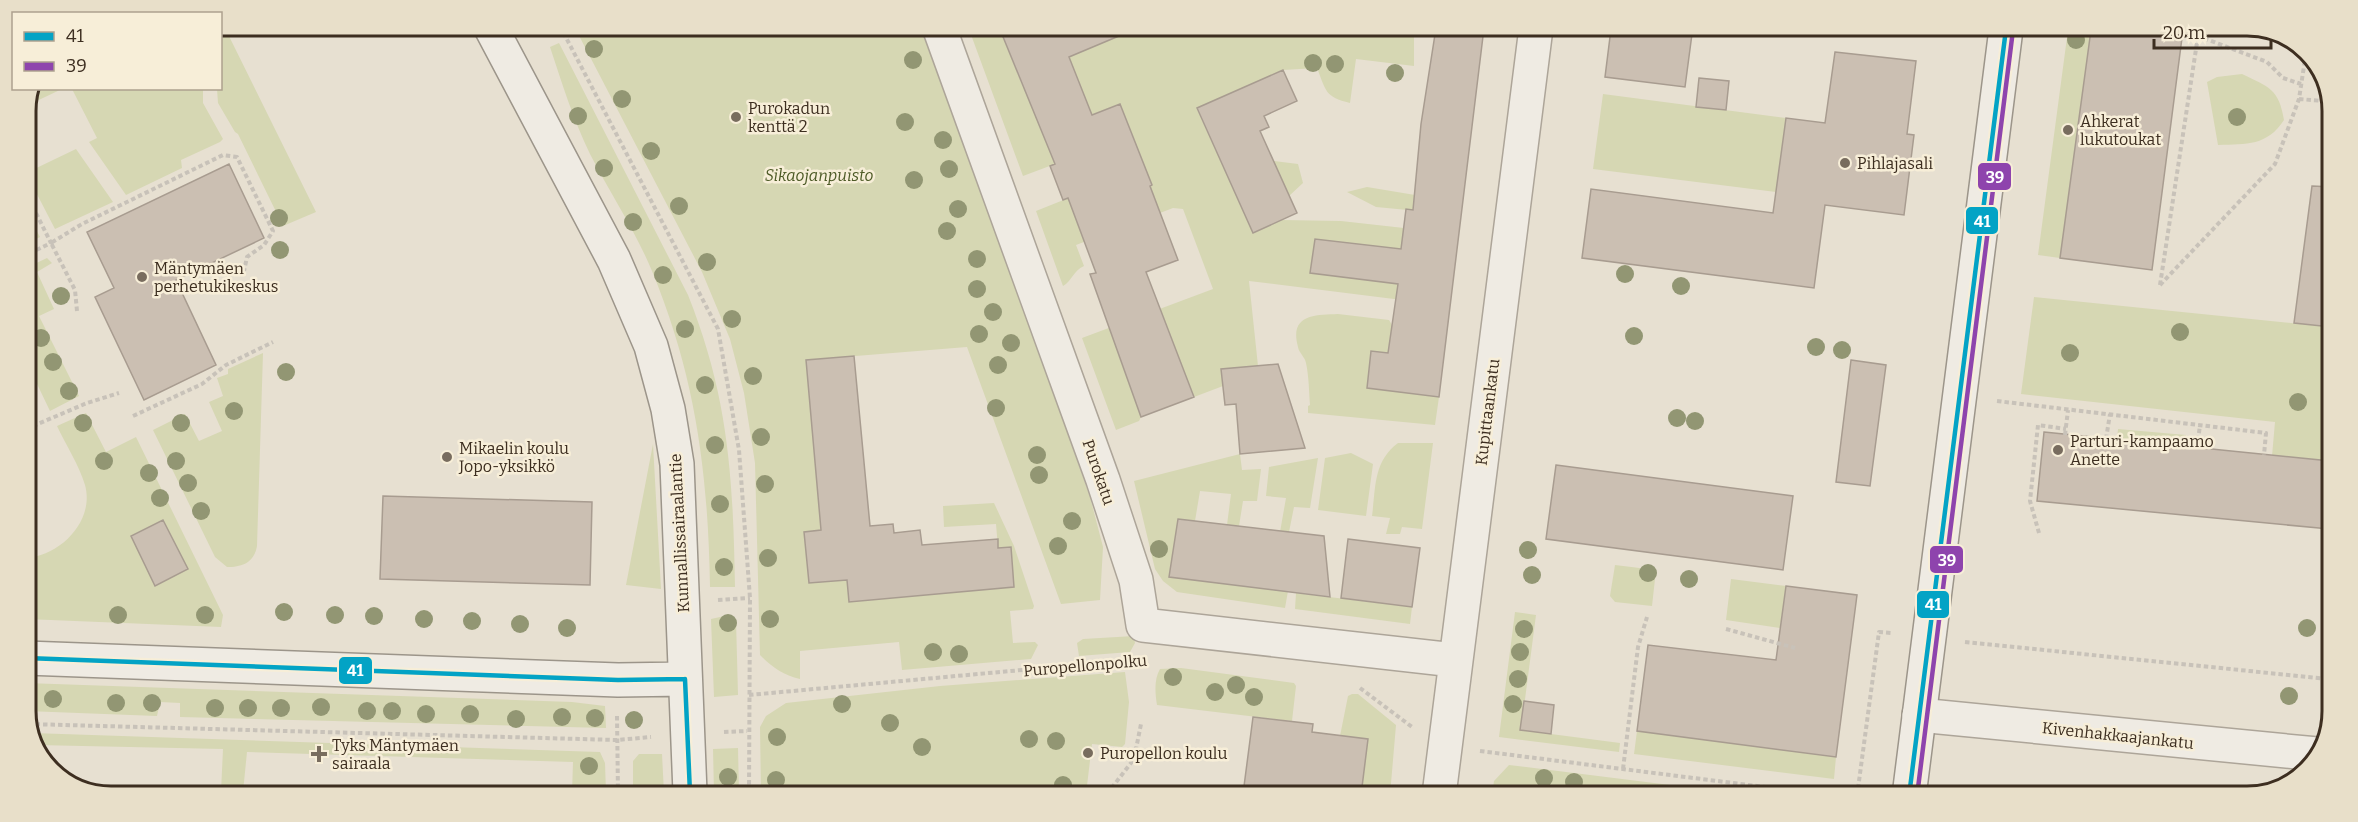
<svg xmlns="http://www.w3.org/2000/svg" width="2358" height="822" font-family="Bitter,serif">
<rect width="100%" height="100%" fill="#e7e0d1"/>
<!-- green -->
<path fill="#d6d7b3" d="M 221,26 L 224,26 L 316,212 L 283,226 L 238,134 L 235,132 L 218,103 L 217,89 L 220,88 Z
M 574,26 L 920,27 L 987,204 L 1090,497 L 1103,547 L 1100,600 L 1061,604 L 967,347 L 806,360 L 821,530 L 804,532 L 809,583 L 847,580 L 850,602 L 1014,587 L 1011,547 L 998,548 L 996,524 L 944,527 L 943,506 L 994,503 L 1014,546 L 1034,606 L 1033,609 L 1010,611 L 1013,643 L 1035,642 L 1038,645 L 1031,659 L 902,670 L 899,642 L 800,651 L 800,679 C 783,675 772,667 760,655 L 755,463 L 744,393 L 730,339 L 702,272 Z
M 999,27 L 1023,87 L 1073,67 L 1069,57 L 1087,49 L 1079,27 L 1408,28 L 1414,37 L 1414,66 L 1356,59 L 1350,103 C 1325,97 1326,91 1317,68 L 1283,70 L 1197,109 L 1253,233 L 1282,220 L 1341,221 L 1404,228 L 1399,273 L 1453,279 L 1450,306 L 1249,281 L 1258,366 L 1236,368 L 1237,385 L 1223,386 L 1194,397 L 1171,337 L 1119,356 L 1141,417 L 1139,421 L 1116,430 L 1082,338 L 1213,289 L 1183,209 L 1173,208 L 1076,245 L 1084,266 C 1073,271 1072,281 1063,286 L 1036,211 L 1111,181 L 1138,149 L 1120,104 L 1044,133 L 1055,164 L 1023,176 L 970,32 Z
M 2068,30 L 2091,30 L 2060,258 L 2038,255 Z
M 559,43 L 688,295 C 729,398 733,478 735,587 L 710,587 C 708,473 696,378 652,271 C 635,230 610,193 590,154 C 573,119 562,83 550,47 Z
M 2242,74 C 2269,87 2279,89 2284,120 C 2267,146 2247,144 2218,145 L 2207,82 L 2217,77 Z
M 33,89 L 33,88 L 62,89 L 26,106 Z
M 72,89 L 203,89 L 203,103 L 223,139 L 220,142 L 181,160 L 182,168 L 126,195 L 89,142 L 97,138 Z
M 1603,94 L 1786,118 L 1776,192 L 1593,169 Z
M 76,149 L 113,202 L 55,229 L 26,173 Z
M 1274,161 L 1298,164 L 1303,183 L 1289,196 L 1259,167 Z
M 1367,187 L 1463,203 L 1461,215 L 1376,207 L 1347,192 Z
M 26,211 L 40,237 L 26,244 Z
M 47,258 L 52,263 L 37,272 L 54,309 L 39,316 L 79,396 L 50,411 L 26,361 L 26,268 Z
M 2034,297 L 2331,327 L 2330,461 L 2272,456 L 2275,422 L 2021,394 Z
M 1338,314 L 1389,320 L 1392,325 L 1388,353 L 1371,351 L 1367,387 L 1439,397 L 1435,425 L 1308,413 L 1308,406 L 1310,405 C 1309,392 1309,377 1306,363 C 1305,357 1299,353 1298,347 C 1289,314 1315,315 1338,314 Z
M 263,353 L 257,546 C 254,563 242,567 227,567 L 215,557 L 153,430 L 185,414 L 199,441 L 222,431 L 209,402 L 223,396 L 217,378 L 228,374 L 228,369 Z
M 86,413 L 106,452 L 136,437 L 223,615 L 221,627 L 26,619 L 26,558 C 60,556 95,521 85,485 C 79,465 66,445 57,426 Z
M 2118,429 L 2186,435 L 2185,447 L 2117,440 Z
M 1398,443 L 1433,443 L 1422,529 L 1402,527 L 1400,534 L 1386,534 L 1390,518 L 1372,516 C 1376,487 1373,462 1398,443 Z
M 653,444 L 661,589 L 626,585 Z
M 1351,453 L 1373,464 L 1366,516 L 1318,510 L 1325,458 Z
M 1240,454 L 1242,470 L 1261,469 L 1257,501 L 1243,501 L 1239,526 L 1227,525 L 1231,494 L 1200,491 L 1195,521 L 1178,519 L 1169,577 L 1288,591 L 1285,608 L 1177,592 L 1163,581 L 1155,569 L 1134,481 Z
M 1318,458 L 1310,508 L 1294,507 L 1289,532 L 1280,532 L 1286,498 L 1266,496 L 1269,467 Z
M 1615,565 L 1656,570 L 1652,606 L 1615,602 L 1610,596 Z
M 1731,579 L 1786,586 L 1780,628 L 1726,620 Z
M 1296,593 L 1412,607 L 1410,624 L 1295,609 Z
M 1515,612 L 1536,615 L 1521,730 L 1620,743 L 1619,752 L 1499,737 Z
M 729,615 L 736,620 L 738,695 L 714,697 L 711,619 Z
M 1134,636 L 1135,643 L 1130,652 L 1079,656 L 1077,643 L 1083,639 Z
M 1181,668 L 1294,683 L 1296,686 L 1292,721 L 1157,705 C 1155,693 1154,679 1160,669 Z
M 1125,672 L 1129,702 L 1125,744 L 1122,747 L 1092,744 L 1086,794 L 761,793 L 760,727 L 766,716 L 786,703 L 940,686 Z
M 26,683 L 572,702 L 605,706 L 606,728 L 180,717 L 180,703 L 160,702 L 157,716 L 26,711 Z
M 1352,694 L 1358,694 L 1396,725 L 1390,795 L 1361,795 L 1340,736 L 1348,696 Z
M 1637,731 L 1836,757 L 1834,779 L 1634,754 Z
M 32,733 L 600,752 L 605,763 L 606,793 L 572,793 L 573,762 L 247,752 L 243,792 L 221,792 L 223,749 L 36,745 Z
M 738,748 L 739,793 L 714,793 L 713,749 Z
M 639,754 L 662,754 L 664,793 L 633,793 L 633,761 Z
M 1509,765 L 1750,795 L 1492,795 L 1494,781 Z"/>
<!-- building -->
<path fill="#cbbfb2" stroke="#a89c90" stroke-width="1.5" d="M 999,27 L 1138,28 L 1069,57 L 1092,115 L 1120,104 L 1152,185 L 1150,186 L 1178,260 L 1146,272 L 1194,397 L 1141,417 L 1090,274 L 1096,273 L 1068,198 L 1063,200 L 1050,166 L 1055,164 Z
M 1436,28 L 1484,28 L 1439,397 L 1367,388 L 1371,351 L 1388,353 L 1398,284 L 1310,273 L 1315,239 L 1401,249 L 1406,209 L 1413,210 L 1421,124 Z
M 1611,29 L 1651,29 L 1692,34 L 1685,87 L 1605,77 Z
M 2091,30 L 2183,30 L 2152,270 L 2060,258 Z
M 1835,52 L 1916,61 L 1907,134 L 1914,135 L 1904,215 L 1825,205 L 1814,288 L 1582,258 L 1591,189 L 1773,213 L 1786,118 L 1825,123 Z
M 1283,70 L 1297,101 L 1264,116 L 1269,127 L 1260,131 L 1297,213 L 1253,233 L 1197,108 Z
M 1699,78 L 1729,81 L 1726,110 L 1696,107 Z
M 229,164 L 264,238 L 176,280 L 216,365 L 144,400 L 95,297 L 114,288 L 87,232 Z
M 2312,186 L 2332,187 L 2331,327 L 2294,323 Z
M 854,356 L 870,526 L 893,524 L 894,533 L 920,530 L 922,545 L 998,539 L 998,548 L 1011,547 L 1014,587 L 849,602 L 847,580 L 809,583 L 804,532 L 821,530 L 806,360 Z
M 1851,360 L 1886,365 L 1870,486 L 1836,482 Z
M 1278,364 L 1305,448 L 1240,454 L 1236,404 L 1225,405 L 1221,369 Z
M 2044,432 L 2330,461 L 2329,529 L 2037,501 Z
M 1556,465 L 1793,496 L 1783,570 L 1546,539 Z
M 383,496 L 592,502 L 590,585 L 380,579 Z
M 1178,519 L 1324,536 L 1330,597 L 1169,577 Z
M 163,520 L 188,569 L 155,586 L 131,536 Z
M 1348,539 L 1420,548 L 1412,607 L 1341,598 Z
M 1786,586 L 1857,595 L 1836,757 L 1637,731 L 1648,645 L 1776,660 Z
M 1524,701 L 1554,705 L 1551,734 L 1520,730 Z
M 1253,717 L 1313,724 L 1312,732 L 1368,739 L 1361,795 L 1243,794 Z"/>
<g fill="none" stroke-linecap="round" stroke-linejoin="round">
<defs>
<path id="street" d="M 939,27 L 1103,480 L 1136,580 L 1143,625 L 1454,660
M 1919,715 L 2317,754
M 1439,795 L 1536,28"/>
<path id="secondary" d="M 490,26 L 614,260 L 651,346 L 668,409 L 677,464 L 690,793
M 26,658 L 618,680 L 685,679
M 1909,796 L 2006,29"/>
</defs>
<!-- street casing -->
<use href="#street" stroke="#ada599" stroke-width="36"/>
<!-- secondary casing -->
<use href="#secondary" stroke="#9c958a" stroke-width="36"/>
<!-- path -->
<path stroke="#c8c2b9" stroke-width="4" stroke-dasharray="4.5 3" stroke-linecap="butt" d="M 560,26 L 718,329 L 739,450 L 750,598 L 749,793
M 2182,34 L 2198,36 L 2267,62 L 2283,78 L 2301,84
M 2299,99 L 2323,101
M 26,193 L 51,243 L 26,255
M 2160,285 L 2275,164 L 2299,99 L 2306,53
M 2160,285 L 2198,36
M 77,311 L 75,290 L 51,243 L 82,224 L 223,155 L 237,157 L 273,231 L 264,245 L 247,257 L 244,271
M 1997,401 L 2266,433 L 2264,455
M 133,416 L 202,384 L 226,365 L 273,342
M 26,429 L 87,403 L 119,393
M 2065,435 L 2068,410
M 2106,439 L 2110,414
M 2197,448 L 2200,425
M 2039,533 L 2030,501 L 2038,425 L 2066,429
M 718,600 L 750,598
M 1726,629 L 1795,648
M 1965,642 L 2328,679
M 1360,688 L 1412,727
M 749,695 L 1131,660
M 617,716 L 618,793
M 28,724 L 617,740 L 651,737
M 724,732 L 747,731
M 1480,751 L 1836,796
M 1623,769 L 1638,647 L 1647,617
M 1107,794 L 1134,759 L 1141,724
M 1857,796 L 1879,632 L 1892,633"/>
<!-- street -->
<use href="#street" stroke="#efebe3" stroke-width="33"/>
<!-- secondary -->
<use href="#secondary" stroke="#efebe3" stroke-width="33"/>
<defs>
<path id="bus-1" d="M 26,658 L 618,680 L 685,679
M 685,679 L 690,793
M 1909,796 L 2006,29"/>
<path id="bus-2" d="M 1917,796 L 2013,30"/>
</defs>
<!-- bus-1 casing -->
<use href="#bus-1" stroke="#f7eed8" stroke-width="9"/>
<!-- bus-2 casing -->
<use href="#bus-2" stroke="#f7eed8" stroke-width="9"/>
<!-- bus-1 -->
<use href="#bus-1" stroke="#03a3c5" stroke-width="4.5"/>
<!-- bus-2 -->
<use href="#bus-2" stroke="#8e44ad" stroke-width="4.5"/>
</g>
<!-- trees -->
<g fill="#929673">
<circle cx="2076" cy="40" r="9"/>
<circle cx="594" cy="49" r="9"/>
<circle cx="913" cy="60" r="9"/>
<circle cx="1313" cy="63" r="9"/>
<circle cx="1335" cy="64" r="9"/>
<circle cx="1395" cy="73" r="9"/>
<circle cx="622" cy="99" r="9"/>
<circle cx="578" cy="116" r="9"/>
<circle cx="2237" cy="117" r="9"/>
<circle cx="905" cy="122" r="9"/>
<circle cx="943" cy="140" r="9"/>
<circle cx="651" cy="151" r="9"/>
<circle cx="604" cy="168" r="9"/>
<circle cx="949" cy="169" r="9"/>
<circle cx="914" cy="180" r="9"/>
<circle cx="679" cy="206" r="9"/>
<circle cx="958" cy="209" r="9"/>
<circle cx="279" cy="218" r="9"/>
<circle cx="633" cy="222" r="9"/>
<circle cx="947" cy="231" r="9"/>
<circle cx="280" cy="250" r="9"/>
<circle cx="977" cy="259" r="9"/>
<circle cx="707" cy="262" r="9"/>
<circle cx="1625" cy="274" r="9"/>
<circle cx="663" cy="275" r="9"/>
<circle cx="1681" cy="286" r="9"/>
<circle cx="977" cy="289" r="9"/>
<circle cx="61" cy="296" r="9"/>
<circle cx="993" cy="312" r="9"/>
<circle cx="732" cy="319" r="9"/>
<circle cx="685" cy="329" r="9"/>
<circle cx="2180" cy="332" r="9"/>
<circle cx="979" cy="334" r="9"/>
<circle cx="1634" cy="336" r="9"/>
<circle cx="41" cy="338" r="9"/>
<circle cx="1011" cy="343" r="9"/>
<circle cx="1816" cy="347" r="9"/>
<circle cx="1842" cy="350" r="9"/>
<circle cx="2070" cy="353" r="9"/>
<circle cx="53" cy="362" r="9"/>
<circle cx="998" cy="365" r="9"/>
<circle cx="286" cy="372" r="9"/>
<circle cx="753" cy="376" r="9"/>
<circle cx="705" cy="385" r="9"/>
<circle cx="69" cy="391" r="9"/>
<circle cx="2298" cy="402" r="9"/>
<circle cx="996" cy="408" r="9"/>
<circle cx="234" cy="411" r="9"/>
<circle cx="1677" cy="418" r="9"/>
<circle cx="1695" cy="421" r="9"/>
<circle cx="83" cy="423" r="9"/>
<circle cx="181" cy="423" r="9"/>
<circle cx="761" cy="437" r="9"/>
<circle cx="715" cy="445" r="9"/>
<circle cx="1037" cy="455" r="9"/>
<circle cx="104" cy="461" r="9"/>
<circle cx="176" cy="461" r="9"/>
<circle cx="149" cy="473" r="9"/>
<circle cx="1039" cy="475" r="9"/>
<circle cx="188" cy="483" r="9"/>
<circle cx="765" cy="484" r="9"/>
<circle cx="160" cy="498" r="9"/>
<circle cx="720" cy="504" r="9"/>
<circle cx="201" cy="511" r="9"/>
<circle cx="1072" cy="521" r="9"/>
<circle cx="1058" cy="546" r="9"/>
<circle cx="1159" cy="549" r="9"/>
<circle cx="1528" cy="550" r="9"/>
<circle cx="768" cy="558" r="9"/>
<circle cx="724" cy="567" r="9"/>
<circle cx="1648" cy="573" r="9"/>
<circle cx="1532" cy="575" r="9"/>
<circle cx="1689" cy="579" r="9"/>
<circle cx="284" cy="612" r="9"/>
<circle cx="118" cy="615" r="9"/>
<circle cx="205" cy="615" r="9"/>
<circle cx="335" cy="615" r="9"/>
<circle cx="374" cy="616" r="9"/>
<circle cx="424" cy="619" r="9"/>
<circle cx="770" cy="619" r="9"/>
<circle cx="472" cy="621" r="9"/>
<circle cx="728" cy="623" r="9"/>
<circle cx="520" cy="624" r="9"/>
<circle cx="567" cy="628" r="9"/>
<circle cx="2307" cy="628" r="9"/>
<circle cx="1524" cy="629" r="9"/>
<circle cx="933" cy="652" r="9"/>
<circle cx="1520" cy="652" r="9"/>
<circle cx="959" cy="654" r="9"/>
<circle cx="1173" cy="677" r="9"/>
<circle cx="1518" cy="679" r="9"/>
<circle cx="1236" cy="685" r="9"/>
<circle cx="1215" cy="692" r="9"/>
<circle cx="2289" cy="696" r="9"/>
<circle cx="1254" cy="697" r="9"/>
<circle cx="53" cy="699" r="9"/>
<circle cx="116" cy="703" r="9"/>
<circle cx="152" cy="703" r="9"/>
<circle cx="842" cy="704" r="9"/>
<circle cx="1513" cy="704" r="9"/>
<circle cx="321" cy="707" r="9"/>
<circle cx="215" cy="708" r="9"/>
<circle cx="248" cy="708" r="9"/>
<circle cx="281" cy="708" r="9"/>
<circle cx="367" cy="711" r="9"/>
<circle cx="392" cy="711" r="9"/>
<circle cx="426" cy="714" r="9"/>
<circle cx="470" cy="714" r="9"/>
<circle cx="562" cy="717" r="9"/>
<circle cx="595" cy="718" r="9"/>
<circle cx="516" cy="719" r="9"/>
<circle cx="634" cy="720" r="9"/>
<circle cx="890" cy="723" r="9"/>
<circle cx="777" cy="737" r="9"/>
<circle cx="1029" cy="739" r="9"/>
<circle cx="1056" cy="741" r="9"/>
<circle cx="922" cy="747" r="9"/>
<circle cx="589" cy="766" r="9"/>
<circle cx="728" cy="777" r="9"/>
<circle cx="1544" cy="778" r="9"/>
<circle cx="776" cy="780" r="9"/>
<circle cx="1574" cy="782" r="9"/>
<circle cx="1063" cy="785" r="9"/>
</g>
<!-- markers -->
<g fill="#786c5e" stroke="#f7eed8" stroke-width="2">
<circle cx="736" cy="117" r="6"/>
<circle cx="2068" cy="130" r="6"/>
<circle cx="1845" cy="163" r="6"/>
<circle cx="142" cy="277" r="6"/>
<circle cx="2058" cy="450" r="6"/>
<circle cx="447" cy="457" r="6"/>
<circle cx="1088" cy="753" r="6"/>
<path d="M316 745h6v6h6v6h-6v6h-6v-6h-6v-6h6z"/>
</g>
<g text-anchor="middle" stroke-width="5" stroke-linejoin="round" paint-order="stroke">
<!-- poi labels -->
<g font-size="16" fill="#3d2e20" stroke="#f7eed8" text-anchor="start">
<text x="748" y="114">Purokadun<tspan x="748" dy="18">kenttä 2</tspan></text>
<text x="2080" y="127">Ahkerat<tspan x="2080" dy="18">lukutoukat</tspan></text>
<text x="1857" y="169">Pihlajasali</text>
<text x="154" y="274">Mäntymäen<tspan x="154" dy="18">perhetukikeskus</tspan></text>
<text x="2070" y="447">Parturi-kampaamo<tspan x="2070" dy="18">Anette</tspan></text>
<text x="459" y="454">Mikaelin koulu<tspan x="459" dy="18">Jopo-yksikkö</tspan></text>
<text x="332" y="751">Tyks Mäntymäen<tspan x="332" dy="18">sairaala</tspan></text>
<text x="1100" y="759">Puropellon koulu</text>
</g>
<!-- park labels -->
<g font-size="16" font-style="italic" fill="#4d5a26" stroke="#f7eed8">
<text x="819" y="181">Sikaojanpuisto</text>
</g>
<!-- street labels -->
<g font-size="16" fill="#3d2e20" stroke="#f7eed8">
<text transform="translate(1487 412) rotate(-83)" y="6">Kupittaankatu</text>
<text transform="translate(1099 472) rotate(71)" y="6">Purokatu</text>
<text transform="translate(679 533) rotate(-93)" y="6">Kunnallissairaalantie</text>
<text transform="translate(1085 665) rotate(-5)" y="6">Puropellonpolku</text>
<text transform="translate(2118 735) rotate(6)" y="6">Kivenhakkaajankatu</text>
</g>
</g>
<!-- crop -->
<path d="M0 0H2358V822H0ZM111 36H2247A75 75 0 0 1 2322 111V711A75 75 0 0 1 2247 786H111A75 75 0 0 1 36 711V111A75 75 0 0 1 111 36Z" fill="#e8dfc9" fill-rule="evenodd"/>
<path fill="none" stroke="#3d2e20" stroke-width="3" d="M111 36H2247A75 75 0 0 1 2322 111V711A75 75 0 0 1 2247 786H111A75 75 0 0 1 36 711V111A75 75 0 0 1 111 36Z"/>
<g stroke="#f7eed8" stroke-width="2">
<rect x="1977" y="162" width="35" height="29" rx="6" fill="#8e44ad"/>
<rect x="1965" y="206" width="34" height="29" rx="6" fill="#03a3c5"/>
<rect x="1929" y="545" width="35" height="29" rx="6" fill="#8e44ad"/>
<rect x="1916" y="590" width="34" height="29" rx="6" fill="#03a3c5"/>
<rect x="338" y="656" width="35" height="29" rx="6" fill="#03a3c5"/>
</g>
<g font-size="16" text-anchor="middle" font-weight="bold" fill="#fff">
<text x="1995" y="183">39</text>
<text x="1982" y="227">41</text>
<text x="1947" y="566">39</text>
<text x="1933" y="610">41</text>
<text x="355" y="676">41</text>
</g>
<!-- legend -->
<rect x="12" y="12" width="210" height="78" fill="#f7eed8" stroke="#ada18e" stroke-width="1.5"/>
<rect x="24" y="32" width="30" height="9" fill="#03a3c5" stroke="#ada18e" stroke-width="1.5"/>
<text x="66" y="42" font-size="18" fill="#3d2e20">41</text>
<rect x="24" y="62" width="30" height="9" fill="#8e44ad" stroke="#ada18e" stroke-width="1.5"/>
<text x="66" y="72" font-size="18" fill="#3d2e20">39</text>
<!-- scale -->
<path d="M2154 39v9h117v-9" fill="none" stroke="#3d2e20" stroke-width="3"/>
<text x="2163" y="39" font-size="18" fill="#3d2e20" stroke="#f7eed8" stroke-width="4.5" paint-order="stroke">20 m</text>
</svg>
